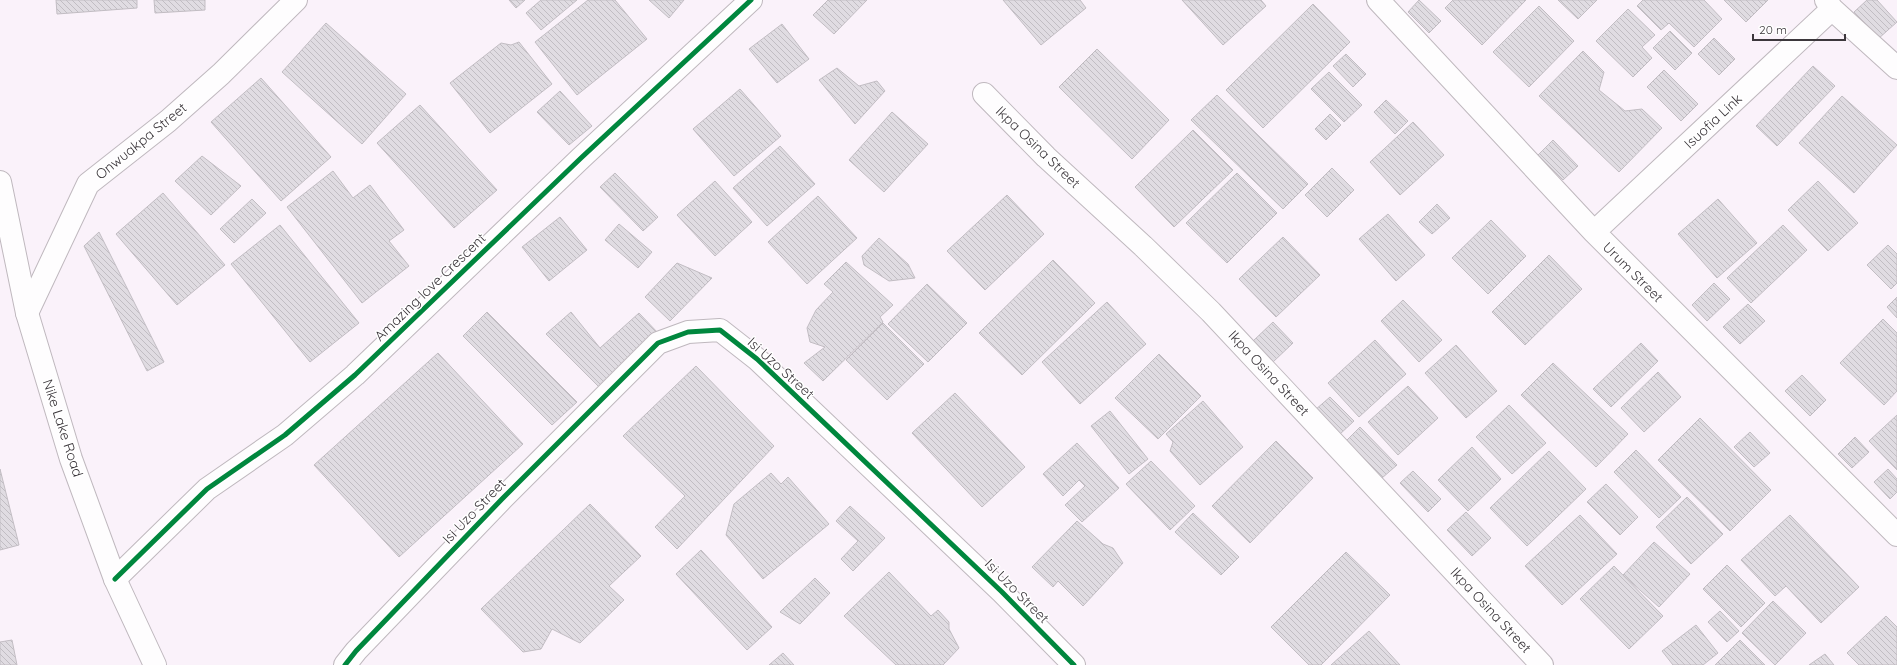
<svg xmlns="http://www.w3.org/2000/svg" width="1897" height="665" font-family="Quicksand,sans-serif">
<defs>
<pattern id="building-back-hatch" width="6" height="6" patternUnits="userSpaceOnUse"><rect width="6" height="6" fill="#e0dce2"/><path d="M-1 5l2 2M0 0l6 6M5-1l2 2" fill="none" stroke="#c1bdc3"/></pattern>
</defs>
<rect width="100%" height="100%" fill="#faf2fa"/>
<!-- building -->
<path fill="url(#building-back-hatch)" stroke="#c2bdc3" d="M 56,0 L 137,0 L 137,8 L 57,14 Z
M 154,0 L 205,0 L 205,10 L 155,13 Z
M 509,0 L 525,0 L 516,8 Z
M 541,0 L 577,0 L 541,30 L 526,13 Z
M 588,0 L 615,0 L 647,39 L 577,95 L 535,42 Z
M 649,0 L 684,0 L 669,18 Z
M 828,0 L 867,0 L 834,34 L 813,15 Z
M 1003,0 L 1080,0 L 1086,8 L 1041,45 Z
M 1182,0 L 1261,0 L 1266,6 L 1223,45 Z
M 1419,0 L 1441,21 L 1429,33 L 1408,12 Z
M 1453,0 L 1526,0 L 1482,45 L 1445,8 Z
M 1558,0 L 1597,0 L 1578,19 Z
M 1643,0 L 1704,0 L 1722,19 L 1694,47 L 1669,23 L 1661,30 L 1637,6 Z
M 1724,0 L 1768,0 L 1746,22 Z
M 1867,0 L 1877,0 L 1897,22 L 1878,39 L 1854,12 Z
M 1313,4 L 1350,42 L 1263,128 L 1226,90 Z
M 1539,6 L 1574,41 L 1529,87 L 1493,52 Z
M 1628,9 L 1655,35 L 1642,47 L 1652,58 L 1633,77 L 1596,41 Z
M 326,23 L 406,94 L 362,144 L 282,72 Z
M 782,24 L 809,59 L 777,83 L 749,49 Z
M 1670,31 L 1692,53 L 1675,70 L 1653,48 Z
M 1714,38 L 1735,59 L 1719,75 L 1698,54 Z
M 519,42 L 552,84 L 490,133 L 450,83 L 501,43 L 511,45 Z
M 1097,49 L 1169,120 L 1132,159 L 1059,87 Z
M 1583,51 L 1604,72 L 1599,90 L 1625,111 L 1642,109 L 1662,128 L 1619,172 L 1539,96 Z
M 1346,54 L 1366,74 L 1353,87 L 1333,66 Z
M 1813,66 L 1835,86 L 1777,146 L 1756,126 Z
M 837,68 L 859,86 L 877,81 L 885,91 L 855,124 L 819,80 Z
M 1664,70 L 1698,104 L 1681,121 L 1647,87 Z
M 1329,72 L 1362,105 L 1344,122 L 1311,89 Z
M 261,78 L 331,157 L 281,201 L 211,122 Z
M 740,89 L 781,136 L 734,176 L 693,129 Z
M 560,91 L 592,126 L 569,145 L 537,112 Z
M 1217,95 L 1308,184 L 1283,209 L 1191,120 Z
M 1842,96 L 1897,145 L 1854,193 L 1799,143 Z
M 1386,100 L 1408,121 L 1395,134 L 1374,112 Z
M 420,105 L 497,190 L 454,228 L 377,143 Z
M 892,112 L 928,144 L 884,192 L 849,160 Z
M 1330,114 L 1341,125 L 1326,140 L 1315,129 Z
M 1413,122 L 1444,155 L 1400,195 L 1370,162 Z
M 1193,130 L 1233,170 L 1174,227 L 1135,187 Z
M 1553,140 L 1578,166 L 1563,180 L 1538,155 Z
M 780,146 L 815,184 L 767,226 L 733,188 Z
M 202,156 L 241,186 L 211,215 L 175,181 Z
M 1332,168 L 1354,190 L 1327,217 L 1305,195 Z
M 333,171 L 353,198 L 370,185 L 404,230 L 389,241 L 409,266 L 362,303 L 287,207 Z
M 615,173 L 658,217 L 643,231 L 600,187 Z
M 1237,173 L 1277,213 L 1227,263 L 1186,223 Z
M 715,181 L 752,222 L 715,256 L 677,215 Z
M 1818,181 L 1858,223 L 1828,251 L 1788,210 Z
M 163,193 L 225,265 L 177,305 L 116,234 Z
M 1007,195 L 1044,234 L 985,290 L 947,251 Z
M 818,196 L 857,238 L 807,284 L 768,242 Z
M 252,199 L 266,213 L 234,243 L 220,229 Z
M 1718,199 L 1757,243 L 1717,278 L 1678,234 Z
M 1437,204 L 1450,218 L 1432,234 L 1419,222 Z
M 1388,214 L 1425,255 L 1396,281 L 1359,239 Z
M 560,217 L 587,250 L 549,281 L 522,247 Z
M 1491,220 L 1526,256 L 1488,294 L 1452,258 Z
M 619,224 L 652,252 L 638,268 L 605,240 Z
M 280,225 L 359,323 L 310,362 L 231,264 Z
M 1783,225 L 1807,250 L 1751,303 L 1727,278 Z
M 99,232 L 164,362 L 147,371 L 84,246 Z
M 1283,237 L 1320,275 L 1276,317 L 1239,279 Z
M 879,238 L 908,264 L 915,278 L 889,281 L 864,265 L 862,256 Z
M 1888,245 L 1897,254 L 1897,283 L 1891,289 L 1867,265 Z
M 1549,255 L 1582,289 L 1525,345 L 1492,312 Z
M 1053,260 L 1095,303 L 1022,375 L 979,333 Z
M 846,262 L 893,305 L 880,317 L 883,322 L 823,381 L 804,363 L 825,347 L 810,342 L 807,328 L 816,310 L 833,292 L 824,284 Z
M 677,263 L 712,278 L 670,321 L 645,297 Z
M 1714,283 L 1730,299 L 1707,321 L 1692,305 Z
M 927,284 L 967,323 L 928,362 L 888,324 Z
M 1897,297 L 1897,318 L 1887,307 Z
M 1403,300 L 1442,340 L 1419,362 L 1381,321 Z
M 1107,302 L 1146,344 L 1080,404 L 1042,362 Z
M 1748,304 L 1765,321 L 1740,344 L 1723,327 Z
M 487,312 L 577,402 L 552,425 L 463,336 Z
M 571,312 L 600,348 L 639,313 L 659,334 L 601,389 L 546,334 Z
M 1883,319 L 1897,333 L 1897,391 L 1884,405 L 1840,363 Z
M 1273,322 L 1293,343 L 1273,362 L 1253,341 Z
M 883,323 L 924,364 L 887,400 L 846,360 Z
M 1375,340 L 1406,374 L 1359,417 L 1328,383 Z
M 1641,343 L 1658,361 L 1611,407 L 1593,389 Z
M 1456,345 L 1497,391 L 1466,418 L 1425,373 Z
M 438,353 L 523,444 L 399,557 L 314,465 Z
M 1159,354 L 1201,396 L 1158,439 L 1115,398 Z
M 1553,363 L 1628,434 L 1596,467 L 1521,395 Z
M 696,366 L 774,446 L 677,549 L 655,527 L 685,496 L 623,436 Z
M 1658,372 L 1681,397 L 1644,432 L 1621,408 Z
M 1802,375 L 1826,400 L 1810,416 L 1785,391 Z
M 1408,386 L 1438,418 L 1398,455 L 1368,422 Z
M 955,393 L 1025,467 L 982,507 L 912,433 Z
M 1330,397 L 1354,421 L 1339,435 L 1315,410 Z
M 1203,401 L 1243,447 L 1200,485 L 1170,451 L 1173,442 L 1166,434 Z
M 1509,405 L 1546,443 L 1512,474 L 1476,437 Z
M 1110,411 L 1148,459 L 1129,474 L 1091,426 Z
M 1897,415 L 1897,470 L 1869,441 Z
M 1700,418 L 1771,490 L 1730,531 L 1658,460 Z
M 1360,427 L 1397,465 L 1382,478 L 1346,441 Z
M 1750,432 L 1770,453 L 1754,467 L 1734,447 Z
M 1855,437 L 1869,452 L 1852,468 L 1838,454 Z
M 1276,441 L 1313,478 L 1250,543 L 1212,506 Z
M 1077,443 L 1119,488 L 1082,522 L 1065,505 L 1085,486 L 1079,480 L 1063,496 L 1043,474 Z
M 1472,447 L 1501,479 L 1468,511 L 1438,480 Z
M 1636,450 L 1681,497 L 1659,518 L 1614,472 Z
M 1549,451 L 1586,489 L 1527,546 L 1490,508 Z
M 1151,461 L 1195,506 L 1170,530 L 1126,484 Z
M 0,469 L 19,545 L 0,550 Z
M 1888,469 L 1897,479 L 1897,492 L 1890,499 L 1874,482 Z
M 1413,471 L 1441,499 L 1428,512 L 1400,483 Z
M 771,473 L 781,484 L 788,477 L 829,524 L 763,579 L 726,535 L 734,504 Z
M 1606,484 L 1638,517 L 1620,535 L 1587,502 Z
M 1687,497 L 1723,534 L 1691,564 L 1656,527 Z
M 590,504 L 641,556 L 609,586 L 624,600 L 580,643 L 552,629 L 541,649 L 523,652 L 481,609 Z
M 850,506 L 885,538 L 853,571 L 841,559 L 858,541 L 836,521 Z
M 1466,512 L 1491,538 L 1472,556 L 1447,530 Z
M 1193,513 L 1239,557 L 1221,575 L 1175,532 Z
M 1580,515 L 1617,554 L 1562,605 L 1525,566 Z
M 1790,515 L 1859,587 L 1821,623 L 1786,586 L 1775,596 L 1741,560 Z
M 1077,521 L 1103,544 L 1113,548 L 1123,563 L 1083,606 L 1058,581 L 1053,587 L 1032,567 Z
M 1654,542 L 1690,574 L 1659,607 L 1623,575 Z
M 701,550 L 772,627 L 747,650 L 676,574 Z
M 1346,552 L 1390,595 L 1321,665 L 1309,665 L 1271,627 Z
M 1727,565 L 1765,603 L 1741,627 L 1703,589 Z
M 1614,566 L 1663,616 L 1629,649 L 1580,599 Z
M 889,572 L 931,616 L 938,610 L 949,622 L 949,629 L 959,648 L 943,665 L 896,665 L 844,616 Z
M 815,578 L 830,593 L 800,624 L 780,612 Z
M 1773,601 L 1806,633 L 1775,665 L 1742,633 Z
M 1720,611 L 1739,631 L 1727,642 L 1708,622 Z
M 1886,616 L 1897,627 L 1897,665 L 1859,665 L 1847,653 Z
M 1696,625 L 1718,653 L 1703,665 L 1673,665 L 1662,651 Z
M 1369,631 L 1400,665 L 1331,665 Z
M 12,640 L 17,665 L 0,665 L 0,642 Z
M 1740,640 L 1765,665 L 1715,665 Z
M 783,653 L 794,665 L 769,665 Z
M 1825,654 L 1834,665 L 1809,665 Z"/>
<g fill="none" stroke-linecap="round" stroke-linejoin="round">
<defs>
<path id="minor" d="M 1378,0 L 1594,232 L 1897,535
M 1826,0 L 1832,9 L 1897,68
M 984,94 L 1046,157 L 1143,246 L 1211,312 L 1542,665
M 1594,232 L 1832,9
M 27,313 L 88,184 L 168,121 L 221,74 L 296,0
M 115,579 L 207,489 L 285,435 L 355,375 L 581,158 L 751,0
M 345,665 L 356,651 L 502,499 L 658,343 L 688,332 L 720,330 L 757,359 L 1002,592 L 1074,665"/>
<path id="primary" d="M 0,182 L 27,313 L 71,459 L 115,579 L 155,665"/>
</defs>
<!-- minor casing -->
<use href="#minor" stroke="#bfb8be" stroke-width="24"/>
<!-- primary casing -->
<use href="#primary" stroke="#bfb8be" stroke-width="24"/>
<!-- minor -->
<use href="#minor" stroke="#fefdfe" stroke-width="22"/>
<!-- primary -->
<use href="#primary" stroke="#fefdfe" stroke-width="22"/>
<defs>
<path id="cycleway" d="M 115,579 L 207,489 L 285,435 L 355,375 L 581,158 L 751,0
M 345,665 L 356,651 L 502,499 L 658,343 L 688,332 L 720,330 L 757,359 L 1002,592 L 1074,665"/>
</defs>
<!-- cycleway casing -->
<use href="#cycleway" stroke="#fff" stroke-width="8"/>
<!-- cycleway -->
<use href="#cycleway" stroke="#00873e" stroke-width="5"/>
</g>
<g text-anchor="middle" stroke-width="3" stroke-linejoin="round" paint-order="stroke">
<!-- street labels -->
<g font-size="14" fill="#3c373c" stroke="#fff">
<text transform="translate(1713 121) rotate(-43)" y="5">Isuofia Link</text>
<text transform="translate(141 141) rotate(-39)" y="5">Onwuakpa Street</text>
<text transform="translate(1038 147) rotate(44)" y="5">Ikpa Osina Street</text>
<text transform="translate(1633 272) rotate(45)" y="5">Urum Street</text>
<text transform="translate(430 287) rotate(-44)" y="5">Amazing love Crescent</text>
<text transform="translate(781 368) rotate(42)" y="5">Isi Uzo Street</text>
<text transform="translate(1269 373) rotate(47)" y="5">Ikpa Osina Street</text>
<text transform="translate(63 428) rotate(72)" y="5">Nike Lake Road</text>
<text transform="translate(474 511) rotate(-46)" y="5">Isi Uzo Street</text>
<text transform="translate(1017 591) rotate(45)" y="5">Isi Uzo Street</text>
<text transform="translate(1491 610) rotate(47)" y="5">Ikpa Osina Street</text>
</g>
</g>
<!-- scale -->
<path d="M1753 34v6h92v-6" fill="none" stroke="#3c373c" stroke-width="2"/>
<text x="1759" y="34" font-size="12" fill="#3c373c" stroke="#ffffff" stroke-width="3" paint-order="stroke">20 m</text>
</svg>
